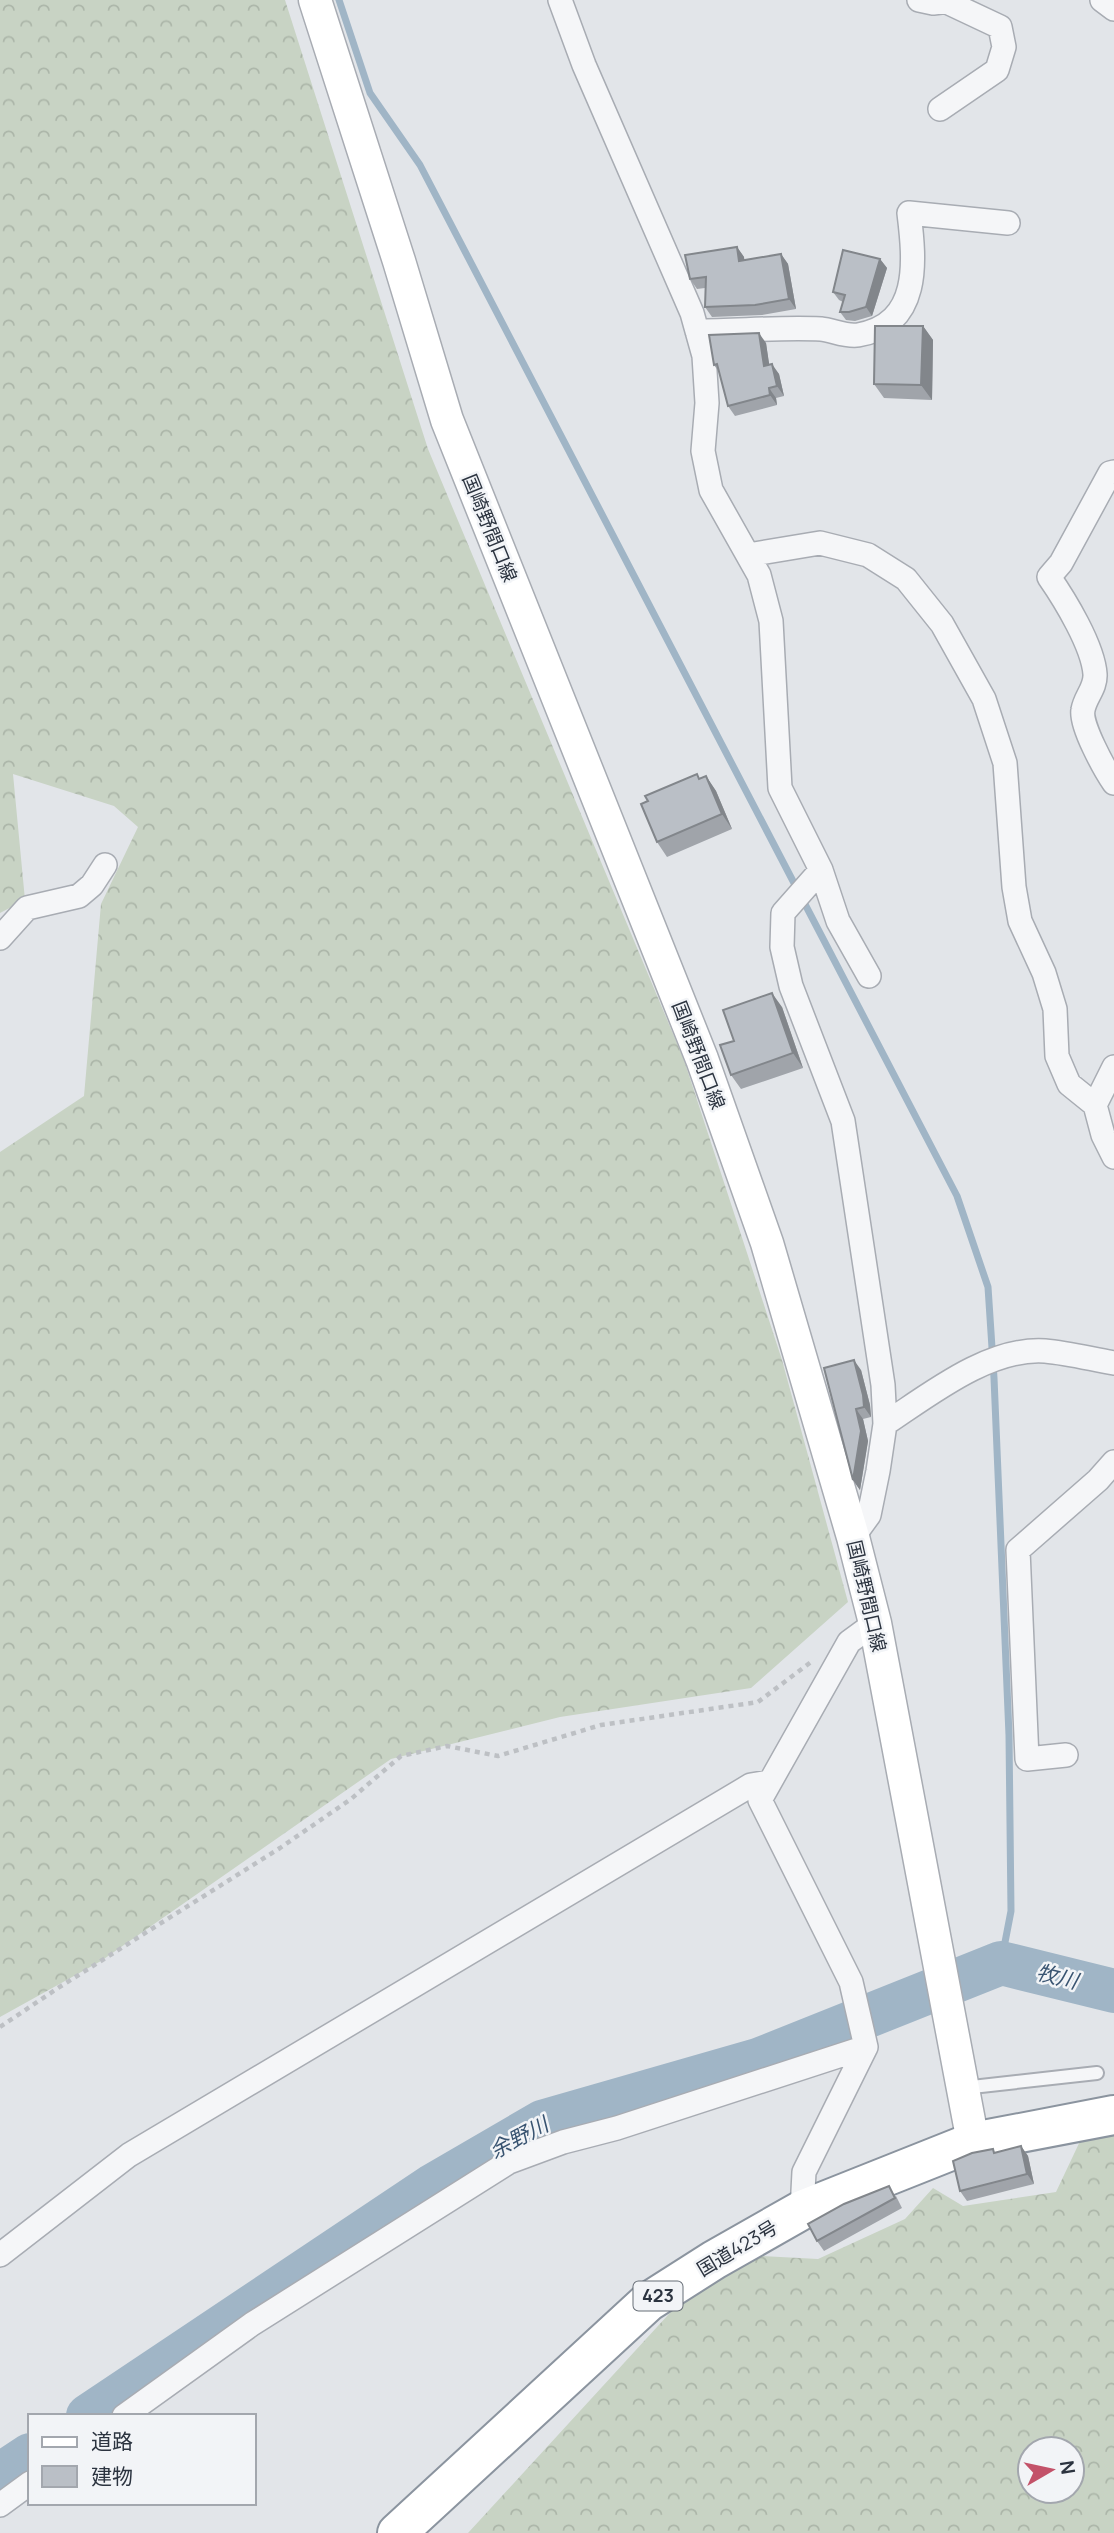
<svg xmlns="http://www.w3.org/2000/svg" width="1114" height="2533" font-family="Manrope,'Noto Sans JP',sans-serif">
<defs>
<pattern id="forest-crowns" width="20" height="18" patternUnits="userSpaceOnUse" patternTransform="scale(1.75)"><rect width="20" height="18" fill="#c8d3c4"/><path d="M2 6a3 3 0 1 1 6 0M12 15a3 3 0 1 1 6 0" fill="none" stroke="#acb6a9"/></pattern>
</defs>
<rect width="100%" height="100%" fill="#e2e5e9"/>
<!-- forest -->
<path fill="url(#forest-crowns)" fill-rule="evenodd" d="M 0,0 L 285,0 L 428,449 L 684,1060 L 782,1360 L 848,1602 L 751,1688 L 560,1717 L 391,1759 L 101,1961 L 0,2017 L 0,1152 L 84,1096 L 101,904 L 138,827 L 114,806 L 13,774 L 25,900 L 0,913 Z
M 1114,2136 L 1114,2533 L 468,2533 L 679,2303 L 762,2256 L 818,2259 L 905,2219 L 933,2188 L 963,2206 L 1056,2192 L 1082,2137 ZM 1030,2449 L 1072,2449 L 1072,2491 L 1030,2491 Z"/>
<g fill="none" stroke-linecap="round" stroke-linejoin="round">
<!-- stream -->
<path stroke="#a0b5c6" stroke-width="7" d="M 339,0 L 370,93 L 420,165 L 957,1196 L 988,1287 L 994,1378 L 1009,1735 L 1011,1911 L 1001,1963"/>
<!-- river -->
<path stroke="#a0b5c6" stroke-width="44" d="M 88,2416 L 432,2186 L 542,2122 L 758,2060 L 1001,1963 L 1114,1991
M 0,2475 L 30,2455"/>
<defs>
<path id="lane" d="M 963,2088 L 1097,2073"/>
<path id="street" d="M 560,0 L 584,65 L 692,313 L 704,356 L 707,403 L 703,451 L 711,490 L 759,575 L 771,621 L 780,788 L 821,870 L 838,921 L 869,976
M 919,0 L 933,3 L 957,0
M 1102,0 L 1114,9
M 940,109 L 997,70 L 1004,47 L 1000,27 L 947,2
M 697,331 C 738,331 780,327 821,329 C 832,330 846,337 858,335 C 921,324 915,262 909,213 L 1008,223
M 1114,472 L 1110,473 L 1061,563 L 1049,577 C 1065,600 1093,646 1095,674 C 1096,688 1085,697 1083,710 C 1080,725 1105,770 1114,783
M 748,555 L 820,543 L 868,555 L 906,579 L 942,624 L 984,699 L 1005,763 L 1014,887 L 1020,921 L 1044,973 L 1055,1009 L 1057,1056 L 1069,1084 L 1095,1105 L 1103,1135 L 1114,1157
M 821,870 L 783,913 L 782,947 L 791,986 L 843,1121 L 883,1385 L 885,1424 L 878,1471 L 869,1515 L 853,1537
M 0,938 L 27,908 L 79,896 L 92,885 L 105,865
M 1095,1105 L 1114,1067
M 885,1424 C 929,1395 989,1347 1045,1351 C 1068,1353 1091,1359 1114,1363
M 1066,1755 L 1027,1759 L 1018,1550 L 1098,1480 L 1114,1462
M 802,2210 L 804,2172 L 866,2047 L 851,1982 L 760,1800 L 849,1642 L 875,1623
M 0,2255 L 129,2155 L 751,1785 L 769,1782
M 124,2416 L 252,2324 L 509,2162 L 563,2142 L 617,2128 L 866,2047
M 0,2505 L 30,2483"/>
<path id="secondary" d="M 315,0 L 399,261 L 447,420 L 702,1059 L 767,1243 L 853,1537 L 875,1623 L 973,2142"/>
<path id="highway" d="M 397,2533 L 648,2302 L 714,2260 L 802,2210 L 973,2142 L 1114,2115"/>
</defs>
<!-- lane casing -->
<use href="#lane" stroke="#a8acb3" stroke-width="16"/>
<!-- street casing -->
<use href="#street" stroke="#a8acb3" stroke-width="26"/>
<!-- secondary casing -->
<use href="#secondary" stroke="#a8acb3" stroke-width="35"/>
<!-- highway casing -->
<use href="#highway" stroke="#8b949f" stroke-width="42"/>
<!-- path -->
<path stroke="#bdc0c4" stroke-width="4.5" stroke-dasharray="5 5" stroke-linecap="butt" d="M 0,2027 L 58,1988 L 280,1848 L 351,1799 L 401,1756 L 447,1746 L 498,1756 L 601,1725 L 758,1702 L 811,1662"/>
<!-- lane -->
<use href="#lane" stroke="#f5f6f8" stroke-width="12"/>
<!-- street -->
<use href="#street" stroke="#f5f6f8" stroke-width="23"/>
<!-- secondary -->
<use href="#secondary" stroke="#fff" stroke-width="32"/>
<!-- highway -->
<use href="#highway" stroke="#fff" stroke-width="38"/>
</g>
<!-- wall -->
<path fill="#a0a4aa" d="M 737,247 L 744,257 L 744,260 L 781,254 L 788,264 L 796,309 L 762,315 L 712,317 L 705,307 L 705,288 L 697,289 L 690,279 Z
M 880,259 L 887,268 L 872,316 L 855,321 L 846,320 L 840,312 L 843,302 L 839,300 L 833,292 Z
M 923,326 L 933,340 L 932,400 L 884,398 L 874,384 Z
M 766,343 L 769,365 L 779,374 L 784,396 L 776,398 L 777,405 L 735,416 L 728,406 L 719,372 L 714,365 Z
M 706,776 L 716,791 L 732,829 L 667,857 L 657,842 L 700,778 Z
M 782,1007 L 803,1068 L 741,1089 L 731,1075 L 734,1041 Z
M 824,1368 L 861,1370 L 870,1405 L 871,1417 L 863,1419 L 868,1441 L 860,1490 L 853,1480 Z
M 1021,2146 L 1028,2156 L 1034,2184 L 967,2201 L 960,2191 L 993,2149 L 995,2153 Z
M 896,2196 L 902,2208 L 824,2251 L 817,2241 Z"/>
<!-- shaded-wall -->
<path fill="#82868b" d="M 737,247 L 744,257 L 746,271 L 739,261 Z
M 781,254 L 788,264 L 796,309 L 789,299 Z
M 880,259 L 887,268 L 872,316 L 866,307 Z
M 923,326 L 933,340 L 932,400 L 921,385 Z
M 759,333 L 766,343 L 771,376 L 764,366 Z
M 772,364 L 779,374 L 784,396 L 777,386 Z
M 769,388 L 776,398 L 777,405 L 770,395 Z
M 706,776 L 716,791 L 732,829 L 722,814 Z
M 772,993 L 782,1007 L 803,1068 L 793,1053 Z
M 854,1360 L 861,1370 L 870,1405 L 871,1417 L 864,1407 Z
M 856,1409 L 863,1419 L 868,1441 L 860,1490 L 853,1480 Z
M 1021,2146 L 1028,2156 L 1034,2184 L 1027,2174 Z"/>
<!-- building -->
<path fill="#babfc6" stroke="#82868b" stroke-width="2" d="M 737,247 L 739,261 L 781,254 L 789,299 L 755,305 L 705,307 L 706,277 L 690,279 L 685,255 Z
M 843,250 L 880,259 L 866,307 L 849,312 L 840,312 L 845,295 L 833,292 Z
M 875,326 L 923,326 L 921,385 L 874,384 Z
M 759,333 L 764,366 L 772,364 L 777,386 L 769,388 L 770,395 L 728,406 L 717,364 L 714,365 L 709,335 Z
M 697,774 L 699,779 L 706,776 L 722,814 L 657,842 L 641,804 L 648,801 L 645,796 Z
M 772,993 L 793,1053 L 731,1075 L 720,1045 L 734,1041 L 723,1010 Z
M 854,1360 L 863,1395 L 864,1407 L 856,1409 L 861,1431 L 853,1480 L 824,1368 Z
M 1021,2146 L 1027,2174 L 960,2191 L 953,2161 L 972,2153 L 993,2149 L 994,2153 Z
M 889,2186 L 895,2198 L 817,2241 L 808,2224 L 844,2204 Z"/>
<g text-anchor="middle" stroke-width="5" stroke-linejoin="round" paint-order="stroke">
<!-- shield labels -->
<rect fill="#f2f4f7" stroke="#676e77" stroke-width="2" x="633.5" y="2281.5" width="49" height="29" rx="5"/>
<g font-size="18" font-weight="bold" fill="#2c3440">
<text x="658" y="2302">423</text>
</g>
<!-- street labels -->
<g font-size="19" fill="#2c3440" stroke="#f2f4f7">
<text transform="translate(490 528) rotate(68)" y="7">国崎野間口線</text>
<text transform="translate(699 1055) rotate(69)" y="7">国崎野間口線</text>
<text transform="translate(867 1596) rotate(77)" y="7">国崎野間口線</text>
<text transform="translate(737 2248) rotate(-31)" y="7">国道423号</text>
</g>
<!-- water labels -->
<g font-size="21" font-style="italic" fill="#395471" stroke="#f2f4f7">
<text transform="translate(1057 1977) rotate(14)" y="7">牧川</text>
<text transform="translate(519 2138) rotate(-28)" y="7">余野川</text>
</g>
</g>
<!-- legend -->
<rect x="28" y="2414" width="228" height="91" fill="#f2f4f7" stroke="#a3a7ae" stroke-width="2"/>
<rect x="42" y="2437" width="35" height="10" fill="#ffffff" stroke="#a3a7ae" stroke-width="2"/>
<text x="91" y="2449" font-size="21" fill="#2c3440">道路</text>
<rect x="42" y="2466" width="35" height="21" fill="#babfc6" stroke="#a3a7ae" stroke-width="2"/>
<text x="91" y="2484" font-size="21" fill="#2c3440">建物</text>
<!-- north arrow -->
<g transform="translate(1051 2470) rotate(81)"><circle r="33" fill="#f2f4f7" stroke="#a3a7ae" stroke-width="2"/>
<path d="M0-5L12 26L0 18L-12 26Z" fill="#c35269"/>
<text y="-10" font-size="19" font-weight="bold" text-anchor="middle" fill="#2c3440">N</text>
</g>
</svg>
